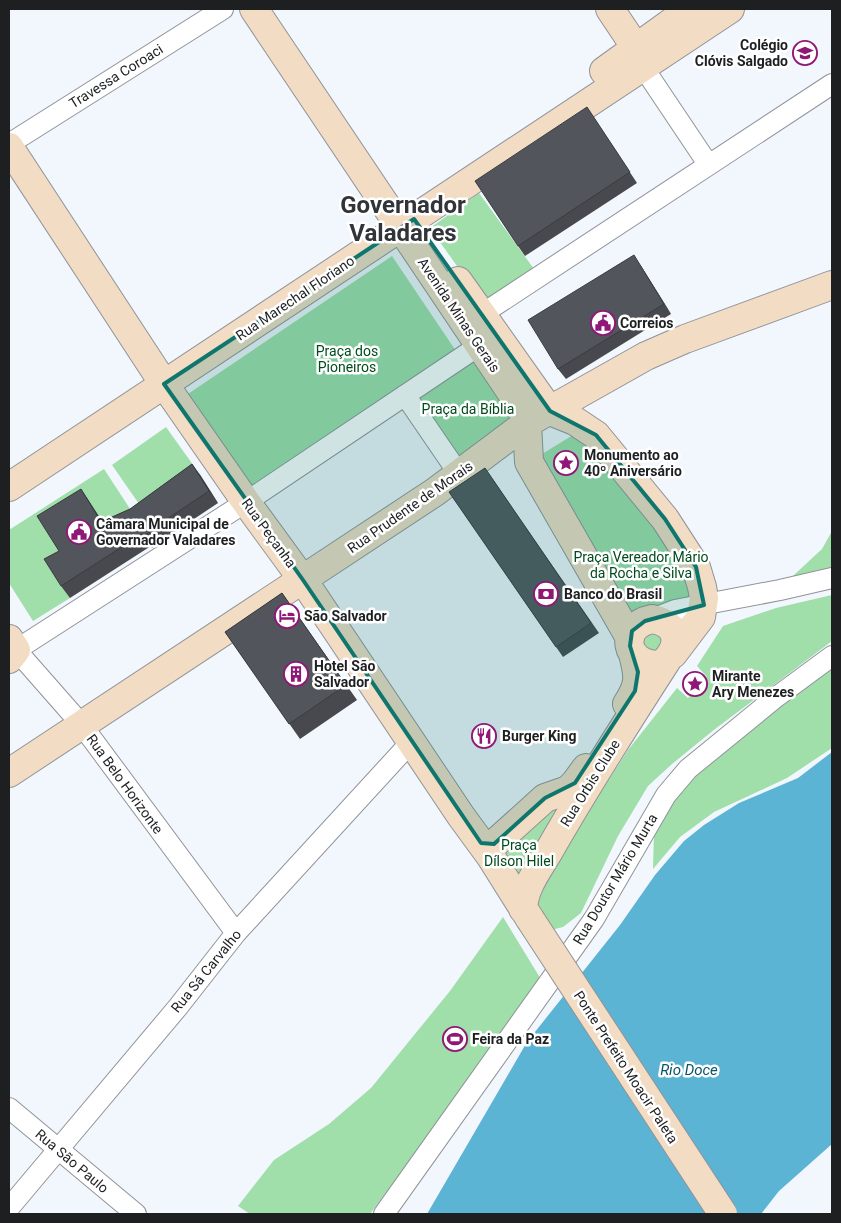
<svg xmlns="http://www.w3.org/2000/svg" width="841" height="1223" font-family="Roboto,sans-serif">
<rect width="100%" height="100%" fill="#f2f6fd"/>
<!-- green -->
<path fill="#a0deaa" d="M 479,193 L 534,269 L 484,304 L 430,228 Z
M 392,256 L 460,357 L 246,501 L 179,400 Z
M 478,350 L 519,410 L 461,470 L 410,396 Z
M 166,427 L 201,476 L 146,514 L 112,465 Z
M 586,427 L 704,598 L 638,625 L 529,462 Z
M 104,469 L 138,521 L 68,563 L 70,598 L 33,621 L 9,583 L 9,530 Z
M 832,531 L 832,576 L 781,587 L 822,549 Z
M 832,595 L 832,641 L 715,729 L 672,764 L 648,786 L 618,836 L 581,913 L 563,927 L 551,930 L 535,904 L 539,887 L 628,750 L 677,688 L 688,698 L 707,677 L 697,666 L 723,626 L 776,608 Z
M 664,626 L 662,659 L 632,638 Z
M 832,661 L 832,748 L 787,778 L 714,812 L 680,837 L 653,869 L 654,834 L 674,801 L 706,764 Z
M 546,801 L 565,803 L 526,885 L 493,851 Z
M 503,917 L 542,981 L 370,1214 L 250,1214 L 238,1206 L 274,1160 L 329,1124 L 371,1088 L 450,991 Z"/>
<!-- water -->
<path fill="#5cb4d5" d="M 832,752 L 832,1144 L 779,1191 L 761,1214 L 427,1214 L 527,1042 L 620,925 L 655,875 L 684,841 L 704,825 L 739,803 L 798,778 Z"/>
<g fill="none" stroke-linecap="round" stroke-linejoin="round">
<defs>
<path id="street" d="M 643,67 L 708,164
M 9,144 L 223,9
M 482,314 L 832,84
M 405,395 L 459,474
M 652,619 L 675,610 L 780,590 L 832,578
M 236,933 L 81,724 L 16,650 L 246,502 L 480,345
M 9,1108 L 136,1214
M 9,1208 L 178,1007 L 236,933 L 412,741
M 384,1214 L 594,919 L 666,795 L 688,769 L 775,698 L 832,656"/>
<path id="secondary" d="M 254,9 L 521,407 L 527,423 L 529,462 L 630,638
M 610,9 L 636,48
M 604,71 L 690,9
M 9,147 L 164,384 L 246,502 L 303,580 L 461,816 L 491,857 L 530,919
M 458,281 L 550,411
M 550,411 L 575,421 L 596,435 L 665,519 L 696,567 L 702,587 L 704,598 L 701,617 L 673,654
M 9,487 L 730,9
M 652,619 C 681,624 682,648 661,665 C 623,666 618,626 652,619 Z
M 9,639 L 16,650 L 9,659
M 627,704 C 640,684 639,677 633,654
M 9,773 L 435,492 L 527,423 L 646,356 L 685,339 L 832,285
M 481,843 L 488,846 L 494,844 L 545,798 L 568,790 L 575,783 L 586,768
M 523,909 C 524,887 538,870 549,851 C 586,786 627,722 667,660"/>
</defs>
<!-- street casing -->
<use href="#street" stroke="#909399" stroke-width="22"/>
<!-- secondary casing -->
<use href="#secondary" stroke="#909399" stroke-width="30"/>
<!-- street -->
<use href="#street" stroke="#fff" stroke-width="20"/>
<!-- secondary -->
<use href="#secondary" stroke="#f2dcc3" stroke-width="28"/>
<defs>
<path id="secondary-bridge" d="M 530,919 L 723,1214"/>
</defs>
<!-- secondary-bridge casing -->
<use href="#secondary-bridge" stroke="#909399" stroke-width="30" stroke-linecap="butt"/>
<!-- secondary-bridge -->
<use href="#secondary-bridge" stroke="#f2dcc3" stroke-width="28"/>
</g>
<!-- wall -->
<path fill="#47494e" d="M 594,118 L 637,183 L 525,256 L 518,246 Z
M 641,266 L 671,314 L 566,379 L 558,369 Z
M 192,464 L 218,503 L 173,533 L 173,535 L 152,548 L 151,546 L 70,598 L 61,586 L 59,551 L 81,489 L 102,521 L 130,509 Z
M 485,468 L 599,633 L 563,657 L 449,492 Z
M 282,593 L 357,700 L 300,739 L 225,632 Z"/>
<!-- shaded-wall -->
<path fill="#393c40" d="M 634,255 L 641,266 L 671,314 L 664,304 Z
M 192,464 L 201,476 L 218,503 L 209,491 Z
M 81,489 L 89,501 L 110,534 L 101,522 Z"/>
<!-- building -->
<path fill="#52555b" stroke="#393c40" d="M 587,107 L 630,172 L 518,246 L 475,181 Z
M 634,255 L 664,304 L 558,369 L 528,320 Z
M 192,464 L 209,491 L 164,521 L 165,522 L 143,536 L 142,534 L 61,586 L 44,559 L 59,551 L 37,516 L 81,489 L 101,522 L 130,509 Z
M 485,468 L 591,623 L 556,647 L 449,492 Z
M 282,593 L 346,685 L 289,724 L 225,632 Z"/>
<!-- marked area -->
<path fill="#0f766e" fill-opacity="0.2" stroke="#0f766e" stroke-width="4" stroke-linejoin="round" d="M 414,219 L 550,411 L 596,435 L 665,519 L 696,567 L 704,605 L 645,621 L 632,631 L 630,646 L 638,672 L 635,691 L 575,783 L 545,798 L 494,844 L 481,843 L 303,580 L 164,384 Z"/>
<!-- icons -->
<defs>
<symbol id="school-ring" viewBox="-11 -11 22 22"><circle r="9.5" fill="#fff" stroke="#8f1877" stroke-width="1.5"/><path d="M0-5L7-2L0 1L-7-2ZM-4 1L0 2.5L4 1V4Q0 6-4 4Z" fill="#8f1877"/></symbol>
<symbol id="civic-ring" viewBox="-11 -11 22 22"><circle r="9.5" fill="#fff" stroke="#8f1877" stroke-width="1.5"/><path d="M-.6-6.5H3V-4.5H.6V-3L4-1V1h2V6H-6V1h2V-1L-.6-3ZM-1.2 2.5V6h2.4V2.5Z" fill="#8f1877"/></symbol>
<symbol id="sight-ring" viewBox="-11 -11 22 22"><circle r="9.5" fill="#fff" stroke="#8f1877" stroke-width="1.5"/><path d="M0-6L1.8-2.2L6-1.7L2.9 1.2L3.7 5.4L0 3.3L-3.7 5.4L-2.9 1.2L-6-1.7L-1.8-2.2Z" fill="#8f1877"/></symbol>
<symbol id="bank-ring" viewBox="-11 -11 22 22"><circle r="9.5" fill="#fff" stroke="#8f1877" stroke-width="1.5"/><path d="M-6-4H6V4H-6ZM0-2.3a2.3 2.3 0 1 0 0 4.6a2.3 2.3 0 1 0 0-4.6Z" fill="#8f1877"/></symbol>
<symbol id="hotel-ring" viewBox="-11 -11 22 22"><circle r="9.5" fill="#fff" stroke="#8f1877" stroke-width="1.5"/><path d="M-6-4.5h1.5V1H6V5H4.5V3h-9V5H-6ZM-4 0a1.8 1.8 0 1 1 3.6 0ZM.5 0V-2.5h3Q6-2.5 6 0Z" fill="#8f1877"/></symbol>
<symbol id="building-ring" viewBox="-11 -11 22 22"><circle r="9.5" fill="#fff" stroke="#8f1877" stroke-width="1.5"/><path d="M-4-6H4V6H1V3H-1V6H-4ZM-2.5-4.3h1.7v1.8h-1.7ZM.8-4.3h1.7v1.8H.8ZM-2.5-1h1.7V.8h-1.7ZM.8-1h1.7V.8H.8Z" fill="#8f1877"/></symbol>
<symbol id="restaurant-ring" viewBox="-11 -11 22 22"><circle r="9.5" fill="#fff" stroke="#8f1877" stroke-width="1.5"/><path d="M-5-6h1v4h1v-4h1v4h1v-4h1v5L-1.5 .5V6h-2V.5L-5-1ZM5-6V6H3V1.5H1.5Q1.5-4 5-6Z" fill="#8f1877"/></symbol>
<symbol id="stadium-ring" viewBox="-11 -11 22 22"><circle r="9.5" fill="#fff" stroke="#8f1877" stroke-width="1.5"/><path d="M0-5a6.5 5 0 1 0 0 10a6.5 5 0 1 0 0-10ZM-3.5-1.8h7v3.6h-7Z" fill="#8f1877"/></symbol>
</defs>
<g fill-rule="evenodd">
<use href="#school-ring" x="791" y="39" width="28" height="28"/>
<use href="#civic-ring" x="589" y="309" width="28" height="28"/>
<use href="#sight-ring" x="552" y="449" width="28" height="28"/>
<use href="#civic-ring" x="65" y="518" width="28" height="28"/>
<use href="#bank-ring" x="532" y="580" width="28" height="28"/>
<use href="#hotel-ring" x="273" y="602" width="28" height="28"/>
<use href="#building-ring" x="282" y="660" width="28" height="28"/>
<use href="#sight-ring" x="681" y="670" width="28" height="28"/>
<use href="#restaurant-ring" x="470" y="722" width="28" height="28"/>
<use href="#stadium-ring" x="441" y="1025" width="28" height="28"/>
</g>
<g text-anchor="middle" stroke-width="5" stroke-linejoin="round" paint-order="stroke">
<!-- poi labels -->
<g font-size="14" font-weight="bold" fill="#1d1f21" stroke="#fff" text-anchor="start">
<text x="788" y="50" text-anchor="end">Colégio<tspan x="788" dy="16">Clóvis Salgado</tspan></text>
<text x="620" y="328">Correios</text>
<text x="584" y="460">Monumento ao<tspan x="584" dy="16">40º Aniversário</tspan></text>
<text x="96" y="529">Câmara Municipal de<tspan x="96" dy="16">Governador Valadares</tspan></text>
<text x="564" y="599">Banco do Brasil</text>
<text x="304" y="621">São Salvador</text>
<text x="314" y="671">Hotel São<tspan x="314" dy="16">Salvador</tspan></text>
<text x="712" y="681">Mirante<tspan x="712" dy="16">Ary Menezes</tspan></text>
<text x="502" y="741">Burger King</text>
<text x="472" y="1044">Feira da Paz</text>
</g>
<!-- street labels -->
<g font-size="14" fill="#1d1f21" stroke="#fff">
<text transform="translate(116 76) rotate(-32)" y="5">Travessa Coroaci</text>
<text transform="translate(295 298) rotate(-34)" y="5">Rua Marechal Floriano</text>
<text transform="translate(459 315) rotate(56)" y="5">Avenida Minas Gerais</text>
<text transform="translate(410 507) rotate(-35)" y="5">Rua Prudente de Morais</text>
<text transform="translate(269 533) rotate(54)" y="5">Rua Peçanha</text>
<text transform="translate(590 783) rotate(-58)" y="5">Rua Orbis Clube</text>
<text transform="translate(125 784) rotate(54)" y="5">Rua Belo Horizonte</text>
<text transform="translate(615 879) rotate(-59)" y="5">Rua Doutor Mário Murta</text>
<text transform="translate(206 971) rotate(-51)" y="5">Rua Sá Carvalho</text>
<text transform="translate(626 1067) rotate(57)" y="5">Ponte Prefeito Moacir Paleta</text>
<text transform="translate(72 1161) rotate(40)" y="5">Rua São Paulo</text>
</g>
<!-- park labels -->
<g font-size="14" fill="#004b1c" stroke="#fff">
<text x="347" y="356">Praça dos<tspan x="347" dy="16">Pioneiros</tspan></text>
<text x="468" y="414">Praça da Bíblia</text>
<text x="641" y="562">Praça Vereador Mário<tspan x="641" dy="16">da Rocha e Silva</tspan></text>
<text x="519" y="850">Praça<tspan x="519" dy="16">Dílson Hilel</tspan></text>
</g>
<!-- water labels -->
<g font-size="15" font-style="italic" fill="#09556b" stroke="#fff">
<text x="689" y="1075">Rio Doce</text>
</g>
<!-- town labels -->
<g font-size="24" font-weight="bold" fill="#313439" stroke="#fff">
<text x="403" y="213">Governador<tspan x="403" dy="28">Valadares</tspan></text>
</g>
</g>
<!-- border -->
<rect width="841" height="1223" fill="none" stroke="#1d1f21" stroke-width="20"/>
</svg>
